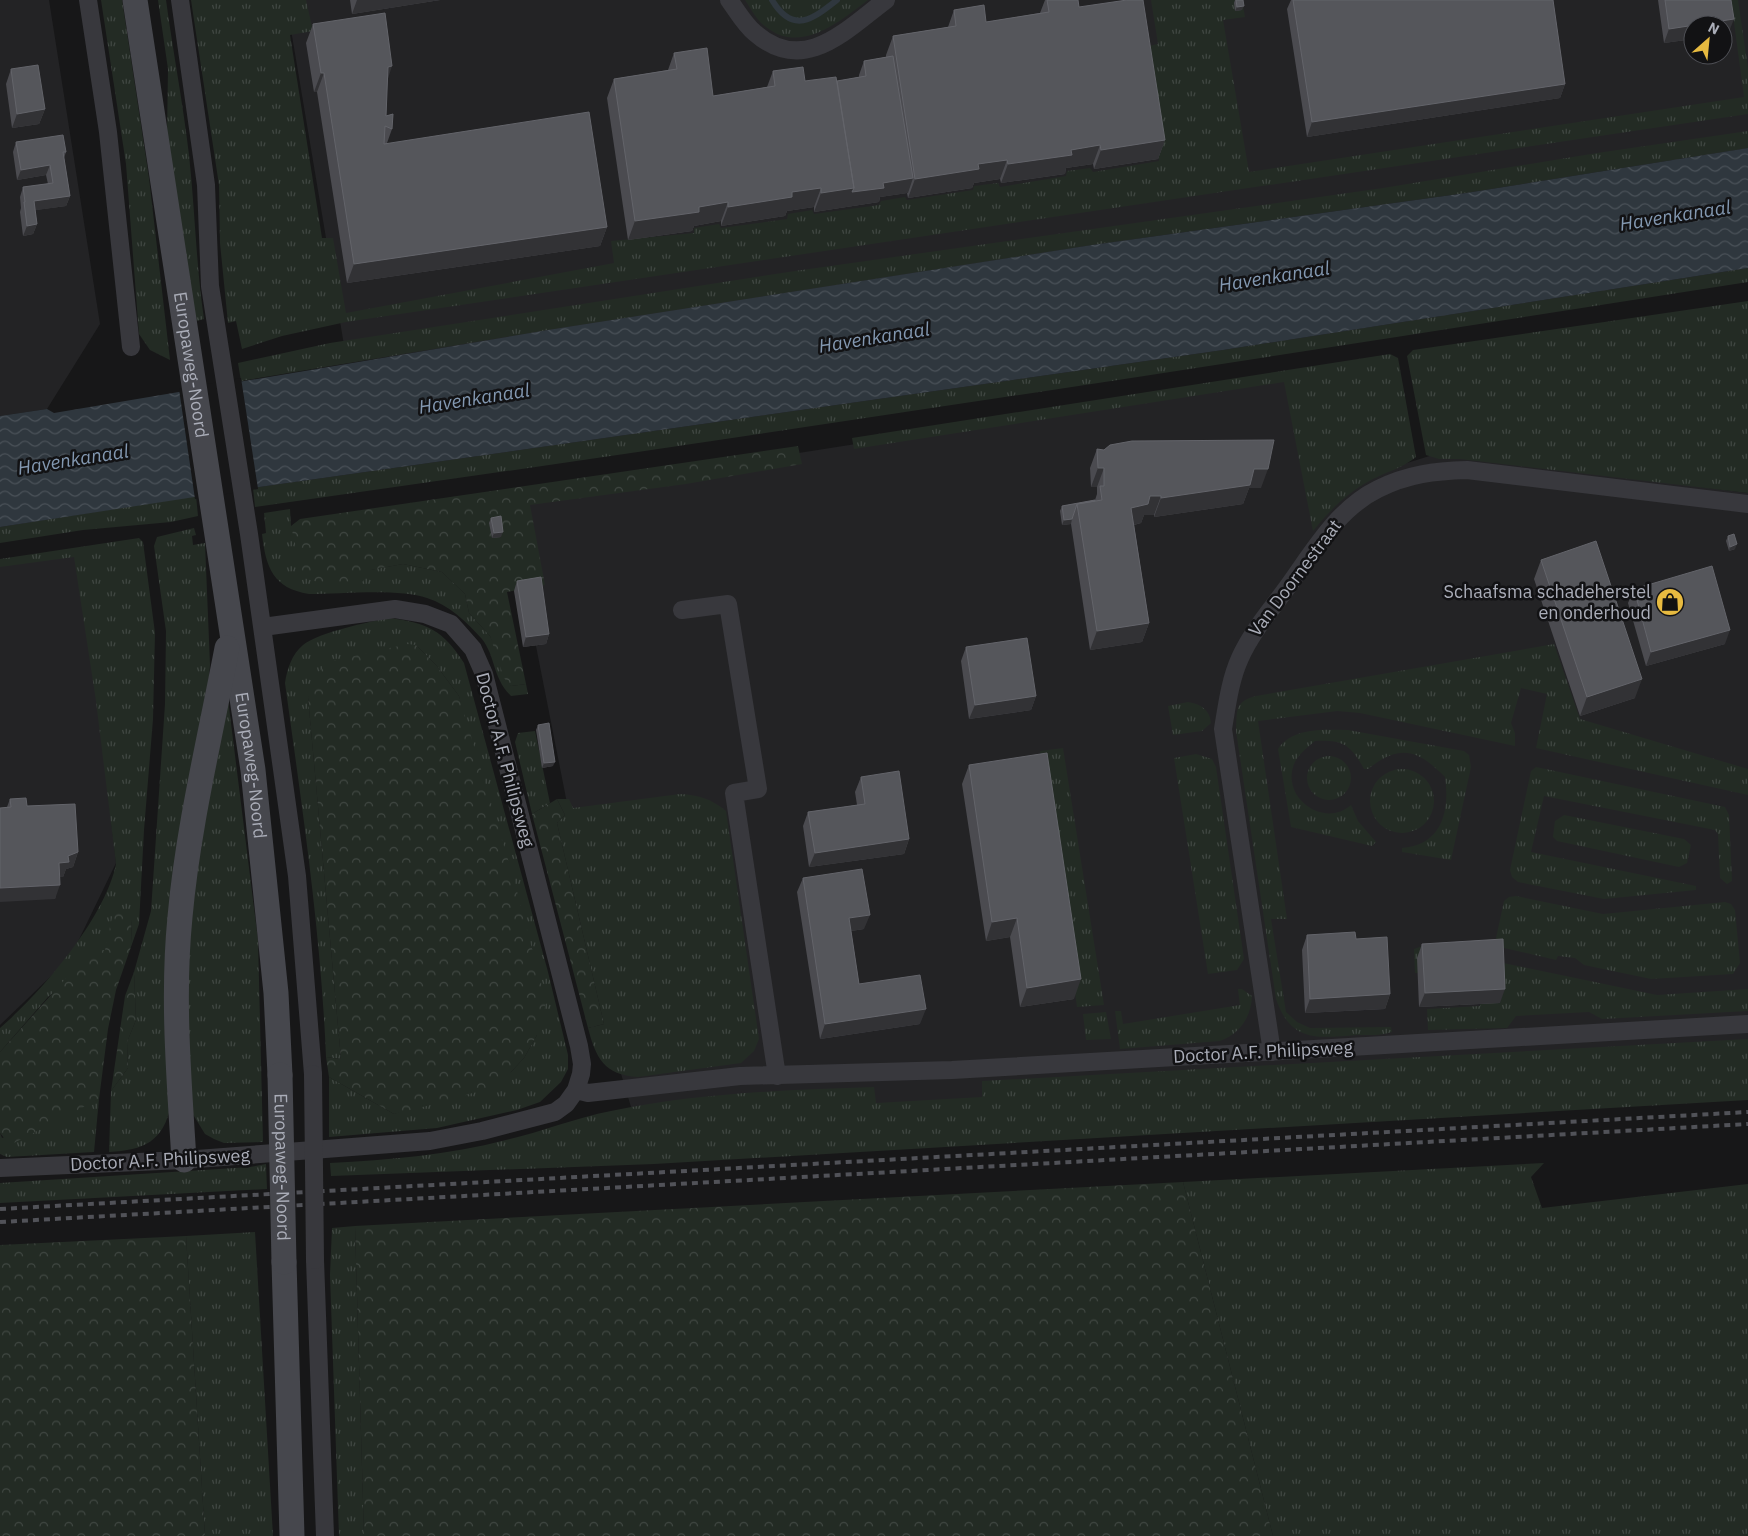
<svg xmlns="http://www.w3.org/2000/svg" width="1748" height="1536" font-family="'IBM Plex Sans',sans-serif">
<defs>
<pattern id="grass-tufts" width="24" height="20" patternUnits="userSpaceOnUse" patternTransform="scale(1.25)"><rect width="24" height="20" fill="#232b24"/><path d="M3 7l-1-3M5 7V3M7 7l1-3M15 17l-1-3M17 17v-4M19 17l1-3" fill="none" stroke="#404742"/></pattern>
<pattern id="forest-crowns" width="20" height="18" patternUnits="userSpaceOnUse" patternTransform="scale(1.25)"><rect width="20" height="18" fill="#232b24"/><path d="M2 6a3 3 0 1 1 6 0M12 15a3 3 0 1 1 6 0" fill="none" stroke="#404742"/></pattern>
<pattern id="water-waves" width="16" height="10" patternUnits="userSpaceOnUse" patternTransform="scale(1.25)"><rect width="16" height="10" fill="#2f373e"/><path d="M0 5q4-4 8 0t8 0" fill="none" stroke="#4a5158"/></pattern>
</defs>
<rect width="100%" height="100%" fill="#171718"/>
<!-- built -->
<path fill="#232325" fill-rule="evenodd" d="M 0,0 L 49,0 L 100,324 L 47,409 L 0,416 Z
M 286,0 L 1748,0 L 1748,148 L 1092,245 L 347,363 ZM 1693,25 L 1723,25 L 1723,55 L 1693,55 Z
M 1295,375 L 1346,491 L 1391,468 L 1439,453 L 1748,493 L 1748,1099 L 646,1157 L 619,1067 L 507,499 Z
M 80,550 L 116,863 L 70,958 L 0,1025 L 0,561 Z"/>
<!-- grass -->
<path fill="url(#grass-tufts)" d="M 101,0 L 122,0 L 149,178 L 170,360 L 150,350 L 139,334 L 126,164 Z
M 158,0 L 166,0 C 173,52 183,103 189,155 C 195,210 196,265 204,319 L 196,321 L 167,135 L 168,69 Z
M 191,0 L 306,0 L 313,31 L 290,35 L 322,238 L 333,238 L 346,313 L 614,263 L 611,241 L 694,233 L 694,228 L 719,224 L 721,228 L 787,219 L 788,214 L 812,210 L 814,214 L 879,205 L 881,201 L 905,197 L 907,200 L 973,190 L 974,186 L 998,183 L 1000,187 L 1066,176 L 1067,171 L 1090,168 L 1093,172 L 1159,161 L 1146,68 L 1149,46 L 1158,44 L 1151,0 L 1242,0 L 1245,17 L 1223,20 L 1249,172 L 1744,97 L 1731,0 L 1738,0 L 1748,68 L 1748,114 L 346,322 L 282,336 L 242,349 L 236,321 L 228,323 L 220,243 L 219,185 Z
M 745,0 L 868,0 C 840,21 801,55 766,27 C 757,21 751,9 745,0 Z
M 1748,131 L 1748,148 L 1466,193 L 1092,245 L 548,330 L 241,381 L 238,363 L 330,343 L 795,271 L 1383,188 L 1597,153 Z
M 1748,268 L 1748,282 C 1251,360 754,437 255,507 L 253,488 L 1223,350 Z
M 1748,301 L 1748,493 L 1460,459 L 1439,459 L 1426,455 L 1407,356 L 1413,350 Z
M 1390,354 L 1398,358 L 1416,457 C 1403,468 1386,472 1371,480 C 1347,493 1330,510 1313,531 L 1284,382 L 854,449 L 852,438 Z
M 196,496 L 198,516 L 171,522 L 83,530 L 0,543 L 0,527 Z
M 290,509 L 291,526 L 370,570 L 403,564 L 442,572 L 465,594 L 469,613 L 490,636 L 511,686 L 526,684 L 528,694 L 511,696 C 492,677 496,657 482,639 C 467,622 449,605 427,598 C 400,588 340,594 309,594 C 273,588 266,568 262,534 L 266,533 L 264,513 Z
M 194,528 L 196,535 L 192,536 L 193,545 L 205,543 L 210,665 L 171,1105 C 163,1142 144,1150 109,1152 L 111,1091 L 128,1068 L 127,1042 L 136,1020 L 134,972 L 151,911 L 165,704 L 166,631 L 154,546 L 157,537 Z
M 139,538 L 143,542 L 155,633 L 153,719 L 144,830 L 139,924 L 132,944 L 131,919 L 105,950 L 48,997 L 0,1052 L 0,1028 C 41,993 105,918 116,864 L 96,701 L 74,557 L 0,567 L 0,559 Z
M 390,618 C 427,623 443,630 464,663 L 548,972 L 568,1055 L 568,1069 L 561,1082 L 540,1102 L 517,1110 L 437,1128 L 329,1137 L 329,1077 L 394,1114 L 511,1072 L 524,1058 L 537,1035 L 459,696 L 436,665 L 416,645 L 308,697 L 341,1059 L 326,1057 C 321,932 302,807 285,683 C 287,669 292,654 303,645 C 320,632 368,622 390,618 Z
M 1554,644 L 1580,719 L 1748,769 L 1748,795 L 1536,748 L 1547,694 L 1521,688 L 1511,723 L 1515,733 L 1515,746 L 1360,713 L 1337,711 L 1258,721 L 1287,919 L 1271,919 L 1286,1012 L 1297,1022 L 1310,1028 L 1391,1027 L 1392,1032 C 1382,1036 1368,1035 1357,1035 C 1318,1038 1291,1043 1276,999 L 1236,731 C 1237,712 1234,701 1256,696 Z
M 228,699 L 258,940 L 263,1142 L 224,1143 L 214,1139 L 205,1134 L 189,1108 L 185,999 L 190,893 Z
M 1188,702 C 1201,704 1210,710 1211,723 L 1202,731 L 1173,735 L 1168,706 Z
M 1348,730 L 1464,751 L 1469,755 L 1471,767 L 1451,860 L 1402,852 L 1402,848 C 1442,845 1450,811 1445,777 C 1417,749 1400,744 1368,769 L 1364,769 C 1350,744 1343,740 1315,741 C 1308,747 1300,753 1296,760 C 1277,795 1323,830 1351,805 L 1358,821 L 1376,842 L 1372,846 L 1291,827 L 1278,749 C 1293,727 1324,730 1348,730 Z
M 535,731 L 550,803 L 532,814 L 515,742 L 518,733 Z
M 1063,748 L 1104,1005 L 1077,1007 L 1040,751 Z
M 1196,754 L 1212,759 L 1216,767 L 1244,959 L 1237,970 L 1208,974 L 1174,758 Z
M1307 778a22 22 0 1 1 44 0a22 22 0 1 1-44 0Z
M 1536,767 L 1725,807 L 1729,815 L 1732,881 L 1727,884 L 1720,878 L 1718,834 L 1715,830 L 1544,796 L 1531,852 L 1696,886 L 1696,890 L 1604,899 L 1518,882 L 1512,877 L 1510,870 L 1531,771 Z
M1370 801a32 32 0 1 1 64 0a32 32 0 1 1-64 0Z
M 680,794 C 700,795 711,799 726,811 L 759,1039 L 754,1051 L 741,1063 L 638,1077 C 604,1075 596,1058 588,1028 L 604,1024 L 557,823 L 565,815 L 557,799 L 569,799 L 573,808 Z
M 1564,815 L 1684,839 L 1691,845 L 1687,863 L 1679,867 L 1557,841 L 1553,837 L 1555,821 Z
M 1516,896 L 1603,914 L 1725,902 L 1731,904 L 1735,910 L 1740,963 L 1733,974 L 1651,979 L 1584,965 L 1575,958 L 1558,956 L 1556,960 L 1504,948 L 1497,944 L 1496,938 L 1504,901 L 1509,897 Z
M 1422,946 L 1657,995 L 1748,989 L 1748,1011 L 1602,1019 L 1589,1012 L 1516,1016 L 1507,1028 L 1428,1030 L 1427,1009 L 1480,1006 L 1478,971 L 1415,973 L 1414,949 Z
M 1238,989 L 1242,989 L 1252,996 C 1251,1017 1240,1034 1220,1041 L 1120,1049 L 1115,1011 L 1121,1011 L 1123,1024 L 1240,1005 Z
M 1106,1012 L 1111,1039 L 1086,1040 L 1083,1014 Z
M 1748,1039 L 1748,1100 L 654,1164 L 331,1176 L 330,1163 C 390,1160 448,1155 506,1140 C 541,1132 575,1118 611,1111 C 698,1093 786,1090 874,1087 L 876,1103 L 982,1097 L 982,1081 Z
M 99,1099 L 94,1152 L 7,1157 L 0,1154 L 0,1133 L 2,1138 Z
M 1544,1163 L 1531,1177 L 1542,1208 L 1748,1184 L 1748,1536 L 1273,1536 L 1183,1182 Z
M 266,1164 L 267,1189 L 0,1203 L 0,1183 L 250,1167 Z
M 355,1226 L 364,1536 L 339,1536 L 330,1275 L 332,1228 Z
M 255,1232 L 273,1536 L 205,1536 L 186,1236 Z"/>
<!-- forest -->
<path fill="url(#forest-crowns)" d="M 798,446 L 802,464 L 686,484 L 530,505 L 545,585 L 507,592 L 526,684 L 511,686 L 504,678 L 490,636 L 469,613 L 465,594 L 442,572 L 403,564 L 371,570 L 360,585 L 325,585 L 303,577 L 291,526 L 300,519 Z
M 408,644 L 416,645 L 436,665 L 459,696 L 513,876 L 546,1002 L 537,1035 L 524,1058 L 511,1072 L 494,1086 L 451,1100 L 394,1114 L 329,1077 L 326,1057 L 341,1059 L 308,697 L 317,673 L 331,661 Z
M 557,799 L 565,815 L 557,823 L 604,1024 L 588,1028 L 532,814 Z
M 119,910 L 127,913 L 131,919 L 132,944 L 116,990 L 108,1029 L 99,1099 L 10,1145 L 0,1133 L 0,1052 L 85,957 L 98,950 L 105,950 L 113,913 Z
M 134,972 L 136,1020 L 127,1042 L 128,1068 L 111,1091 L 125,996 Z
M 1183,1182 L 1273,1536 L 364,1536 L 355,1226 Z
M 186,1236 L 205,1536 L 0,1536 L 0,1245 Z"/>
<!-- water -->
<path fill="url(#water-waves)" d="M 1748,148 L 1748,268 L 1223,350 L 253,488 L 0,527 L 0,416 L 47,409 L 54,413 L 548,330 L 1092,245 L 1466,193 Z"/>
<!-- pier -->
<path fill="#171718" d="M 241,378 L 258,489 L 195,499 L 179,389 Z"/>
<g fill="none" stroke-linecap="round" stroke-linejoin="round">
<!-- stream -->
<path stroke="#2f373e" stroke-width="6" d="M 772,0 C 793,35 813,19 837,0"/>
<!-- street -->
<path stroke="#38383d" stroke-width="18" d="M 88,0 L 108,132 L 131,347
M 180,0 L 206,185 L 210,286 L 249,534 L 297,876 L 313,1074
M 729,0 C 737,11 745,25 755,33 C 804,76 846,30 886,0
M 682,610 L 728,604 L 758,789 L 734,793 L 777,1076
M 1272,1052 L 1223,729 C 1227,705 1230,680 1240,658 C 1251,633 1270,611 1286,589 C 1313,552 1337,509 1378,489 C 1408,474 1435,471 1467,470 L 1748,504
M 576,1090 L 588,1093 L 740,1076 L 952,1070 L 1748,1024
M 0,1168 L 184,1160 L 430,1141 L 482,1131 L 555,1112 L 566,1104 L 576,1090 L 581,1074 L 582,1064 L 579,1046 L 484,674 L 473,649 L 451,624 L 425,614 L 395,609 L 263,627
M 315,1260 L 325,1536"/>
<!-- secondary -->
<g stroke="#46474d" stroke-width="25">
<path id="s1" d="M 135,0 L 253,770 L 276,993 L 280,1075"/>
<path d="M 184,1160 C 179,1079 172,997 180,917 C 188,827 210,738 227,648"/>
<path d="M 284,1262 L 292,1536"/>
</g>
<!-- rail -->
<path stroke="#515258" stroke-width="4" stroke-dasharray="6 5" stroke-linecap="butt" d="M 0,1209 L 1748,1112
M 0,1222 L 1748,1124"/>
<!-- street-bridge -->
<path stroke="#38383d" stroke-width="18" d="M 313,1074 L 315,1260"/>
<!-- secondary-bridge -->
<path stroke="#46474d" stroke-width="25" id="s2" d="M 280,1075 L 284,1262"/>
</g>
<!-- wall -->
<path fill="#4b4b50" d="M 350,0 L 440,0 L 352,14 Z
M 1045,0 L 1078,0 L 1079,7 L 1165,140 L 1158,159 L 1094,169 L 1093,164 L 1066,168 L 1065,174 L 1001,183 L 1000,179 L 974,183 L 972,188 L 908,198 L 907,193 L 880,197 L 879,202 L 814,212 L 814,207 L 787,211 L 785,216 L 721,226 L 721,221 L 694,226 L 692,231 L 628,240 L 607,98 L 614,79 L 668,70 L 674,53 L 713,96 L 767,87 L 773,71 L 805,81 L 837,81 L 859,77 L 859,75 L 864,61 L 886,57 L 886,55 L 893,36 L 948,27 L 954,10 L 986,22 L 1040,13 Z
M 1235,0 L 1243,0 L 1242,10 L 1235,11 L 1234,3 Z
M 1291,0 L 1553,0 L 1565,84 L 1560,98 L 1307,137 L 1287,9 Z
M 1658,0 L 1731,0 L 1728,34 L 1723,34 L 1723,25 L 1693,25 L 1693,39 L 1664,43 Z
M 313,24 L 387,81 L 386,116 L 392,129 L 387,143 L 607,227 L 600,246 L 347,283 L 317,92 L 314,92 L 306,43 Z
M 11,69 L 45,109 L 39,124 L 12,128 L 6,84 Z
M 16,142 L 66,152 L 64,158 L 70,196 L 66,206 L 35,210 L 37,224 L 33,234 L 23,236 L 20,212 L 21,208 L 20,197 L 23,187 L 48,184 L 46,175 L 17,180 L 13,152 Z
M 1097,449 L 1261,488 L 1249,488 L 1243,504 L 1154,517 L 1154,515 L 1144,515 L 1141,523 L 1134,525 L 1149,623 L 1142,642 L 1090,650 L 1071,524 L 1062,525 L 1060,511 L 1062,506 L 1095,500 L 1097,494 L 1097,487 L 1091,487 L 1090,468 Z
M 491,518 L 501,537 L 492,538 L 489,523 Z
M 1728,536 L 1735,549 L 1729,551 L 1726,541 Z
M 1541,560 L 1635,698 L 1580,716 L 1534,579 Z
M 517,581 L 549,634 L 546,644 L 523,647 L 514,591 Z
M 1634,589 L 1725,644 L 1646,666 L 1628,603 Z
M 966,647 L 1036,696 L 1031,710 L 969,719 L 961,661 Z
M 538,725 L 553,766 L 542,768 L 536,730 Z
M 969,765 L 1074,999 L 1020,1007 L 1010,937 L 986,941 L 962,784 Z
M 861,777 L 909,839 L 904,854 L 809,867 L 803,826 L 808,812 L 857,805 L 855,792 Z
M 10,799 L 27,806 L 78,852 L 73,867 L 66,869 L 63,877 L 60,877 L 55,899 L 7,807 Z
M 803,878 L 864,929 L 851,931 L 859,984 L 920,1024 L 820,1039 L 797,892 Z
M 1307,935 L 1356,939 L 1390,994 L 1385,1009 L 1305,1013 L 1302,950 Z
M 1422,944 L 1500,1003 L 1419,1007 L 1417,958 Z"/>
<!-- shaded-wall -->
<path fill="#323235" d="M 357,0 L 440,0 L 352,14 Z
M 1244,6 L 1242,10 L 1235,11 L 1237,7 Z
M 1734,19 L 1728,34 L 1723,34 L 1723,25 L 1695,25 Z
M 1693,25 L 1693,39 L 1664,43 L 1669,29 Z
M 392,66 L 386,85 L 388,67 Z
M 321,73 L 324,73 L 317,92 L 314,92 Z
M 1565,84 L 1560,98 L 1307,137 L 1312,122 Z
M 45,109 L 39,124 L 12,128 L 17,114 Z
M 1165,140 L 1158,159 L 1094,169 L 1101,150 Z
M 1100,145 L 1093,164 L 1066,168 L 1065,174 L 1001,183 L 1008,164 L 1071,150 Z
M 1007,160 L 1000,179 L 974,183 L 972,188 L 908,198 L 915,179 L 978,164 Z
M 50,165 L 46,175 L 17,180 L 21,170 Z
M 913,178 L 908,193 L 880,197 L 879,202 L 814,212 L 821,193 Z
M 821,188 L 814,207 L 787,211 L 785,216 L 721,226 L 728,207 L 792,192 Z
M 70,196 L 66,206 L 30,211 L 34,201 Z
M 728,202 L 721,221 L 694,226 L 692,231 L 628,240 L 635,221 L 699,207 Z
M 37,224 L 33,234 L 23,236 L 27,226 Z
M 607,227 L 600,246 L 347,283 L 354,264 Z
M 1098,468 L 1104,468 L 1097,487 L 1091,487 Z
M 1254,469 L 1268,469 L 1261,488 L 1249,488 L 1243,504 L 1154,517 L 1161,498 Z
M 1150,496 L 1161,496 L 1154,515 L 1144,515 L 1141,523 L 1125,527 L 1131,508 Z
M 1072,519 L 1071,524 L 1062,525 L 1064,520 Z
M 503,532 L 501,537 L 492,538 L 494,533 Z
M 1737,544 L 1735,549 L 1729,551 L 1730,547 Z
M 1149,623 L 1142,642 L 1090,650 L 1097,631 Z
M 1730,630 L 1725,644 L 1646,666 L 1651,652 Z
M 549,634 L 546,644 L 523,647 L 526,637 Z
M 1642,679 L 1635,698 L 1580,716 L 1587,697 Z
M 1036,696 L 1031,710 L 969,719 L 975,705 Z
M 555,762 L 553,766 L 542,768 L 544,763 Z
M 909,839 L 904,854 L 809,867 L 815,853 Z
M 78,852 L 73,867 L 66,869 L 63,877 L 54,877 L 59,863 L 68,856 Z
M 60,885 L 55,899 L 0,902 L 0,888 Z
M 870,915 L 864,929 L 844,932 L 849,918 Z
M 1017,918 L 1010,937 L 986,941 L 992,922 Z
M 1081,979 L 1074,999 L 1020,1007 L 1027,988 Z
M 1505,989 L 1500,1003 L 1419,1007 L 1425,993 Z
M 1390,994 L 1385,1009 L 1305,1013 L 1310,999 Z
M 926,1009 L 920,1024 L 820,1039 L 825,1024 Z"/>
<!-- building -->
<path fill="#55565b" stroke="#63646a" d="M 1047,0 L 1078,0 L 1079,7 L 1127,0 L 1143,0 L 1165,140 L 1101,150 L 1100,145 L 1071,150 L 1072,155 L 1008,164 L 1007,160 L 978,164 L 979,169 L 915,179 L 893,36 L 956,26 L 954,10 L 984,5 L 986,22 L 1049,12 Z
M 1236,0 L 1243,0 L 1244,6 L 1237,7 Z
M 1293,0 L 1553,0 L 1565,84 L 1312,122 Z
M 1665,0 L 1731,0 L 1734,19 L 1669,29 Z
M 385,13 L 392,66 L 388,67 L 386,116 L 393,114 L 392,129 L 385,126 L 384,144 L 589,112 L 607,227 L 354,264 L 324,73 L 321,73 L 313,24 Z
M 707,48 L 713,96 L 775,86 L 773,71 L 803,67 L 805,81 L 836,77 L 854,188 L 821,193 L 821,188 L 792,192 L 792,197 L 728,207 L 728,202 L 699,207 L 699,212 L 635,221 L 614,79 L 677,69 L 674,53 Z
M 893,56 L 913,178 L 883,183 L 884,188 L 852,192 L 854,188 L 837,81 L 866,76 L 864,61 Z
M 38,65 L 45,109 L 17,114 L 11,69 Z
M 63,135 L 66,152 L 63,152 L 70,196 L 34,201 L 37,224 L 27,226 L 24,202 L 25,202 L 23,187 L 53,183 L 50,165 L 21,170 L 16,142 Z
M 1274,440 L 1268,469 L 1254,469 L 1250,485 L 1161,498 L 1161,496 L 1150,496 L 1148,504 L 1131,508 L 1149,623 L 1097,631 L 1077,504 L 1102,500 L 1100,486 L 1104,486 L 1104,468 L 1098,468 L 1097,449 L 1104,450 L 1110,445 L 1132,441 Z
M 1095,500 L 1095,501 L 1077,504 L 1072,519 L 1064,520 L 1062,506 Z
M 501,516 L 503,532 L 494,533 L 491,518 Z
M 1734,534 L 1737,544 L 1730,547 L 1728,536 Z
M 1596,541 L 1642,679 L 1587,697 L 1541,560 Z
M 1712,566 L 1730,630 L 1651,652 L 1634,589 Z
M 541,577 L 549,634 L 526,637 L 517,581 Z
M 1027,638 L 1036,696 L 975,705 L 966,647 Z
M 549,723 L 555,762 L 544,763 L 538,725 Z
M 1047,753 L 1081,979 L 1027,988 L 1017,918 L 992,922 L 969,765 Z
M 899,771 L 909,839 L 815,853 L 808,812 L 865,804 L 861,777 Z
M 26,798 L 27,806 L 75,804 L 78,852 L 68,856 L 69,862 L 59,863 L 60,885 L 0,888 L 0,808 L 11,807 L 10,799 Z
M 862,869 L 870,915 L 849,918 L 859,984 L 920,975 L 926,1009 L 825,1024 L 803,878 Z
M 1355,932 L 1356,939 L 1387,937 L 1390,994 L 1310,999 L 1307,935 Z
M 1503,939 L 1505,989 L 1425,993 L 1422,944 Z"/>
<!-- icons -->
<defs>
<symbol id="shop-disc" viewBox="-11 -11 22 22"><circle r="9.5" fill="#e7ba40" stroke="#121214"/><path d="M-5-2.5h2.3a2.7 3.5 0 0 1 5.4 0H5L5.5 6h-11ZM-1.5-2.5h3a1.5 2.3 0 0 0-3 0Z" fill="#111"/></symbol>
</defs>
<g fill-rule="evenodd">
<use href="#shop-disc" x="1654" y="586" width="32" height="32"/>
</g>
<g text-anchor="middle" stroke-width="5" stroke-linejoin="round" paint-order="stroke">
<!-- street labels -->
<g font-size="18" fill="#aaadb8" stroke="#121214">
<text dy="6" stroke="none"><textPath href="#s1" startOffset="369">Europaweg-Noord</textPath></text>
<text transform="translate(1295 578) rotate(-53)" y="6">Van Doornestraat</text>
<text transform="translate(505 760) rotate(75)" y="6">Doctor A.F. Philipsweg</text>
<text dy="6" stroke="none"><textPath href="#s1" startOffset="774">Europaweg-Noord</textPath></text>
<text transform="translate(1263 1052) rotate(-3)" y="6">Doctor A.F. Philipsweg</text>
<text transform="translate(160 1160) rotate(-3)" y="6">Doctor A.F. Philipsweg</text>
<text dy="6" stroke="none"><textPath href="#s2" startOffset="92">Europaweg-Noord</textPath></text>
</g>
<!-- poi labels -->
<g font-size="18" fill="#aaadb8" stroke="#121214" text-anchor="end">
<text x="1651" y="598">Schaafsma schadeherstel<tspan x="1651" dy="21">en onderhoud</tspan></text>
</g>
<!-- water labels -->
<g font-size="19" font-style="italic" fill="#8398b1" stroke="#121214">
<text transform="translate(1675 215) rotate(-9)" y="7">Havenkanaal</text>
<text transform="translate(1274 276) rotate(-9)" y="7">Havenkanaal</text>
<text transform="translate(874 337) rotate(-9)" y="7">Havenkanaal</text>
<text transform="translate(474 398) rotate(-9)" y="7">Havenkanaal</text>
<text transform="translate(73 459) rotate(-9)" y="7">Havenkanaal</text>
</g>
</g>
<!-- north arrow -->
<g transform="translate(1708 40) rotate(27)"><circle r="24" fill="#121214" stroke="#4f5056"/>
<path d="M0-4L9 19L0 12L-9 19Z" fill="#e7ba40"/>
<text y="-8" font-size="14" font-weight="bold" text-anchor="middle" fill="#aaadb8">N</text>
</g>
</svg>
